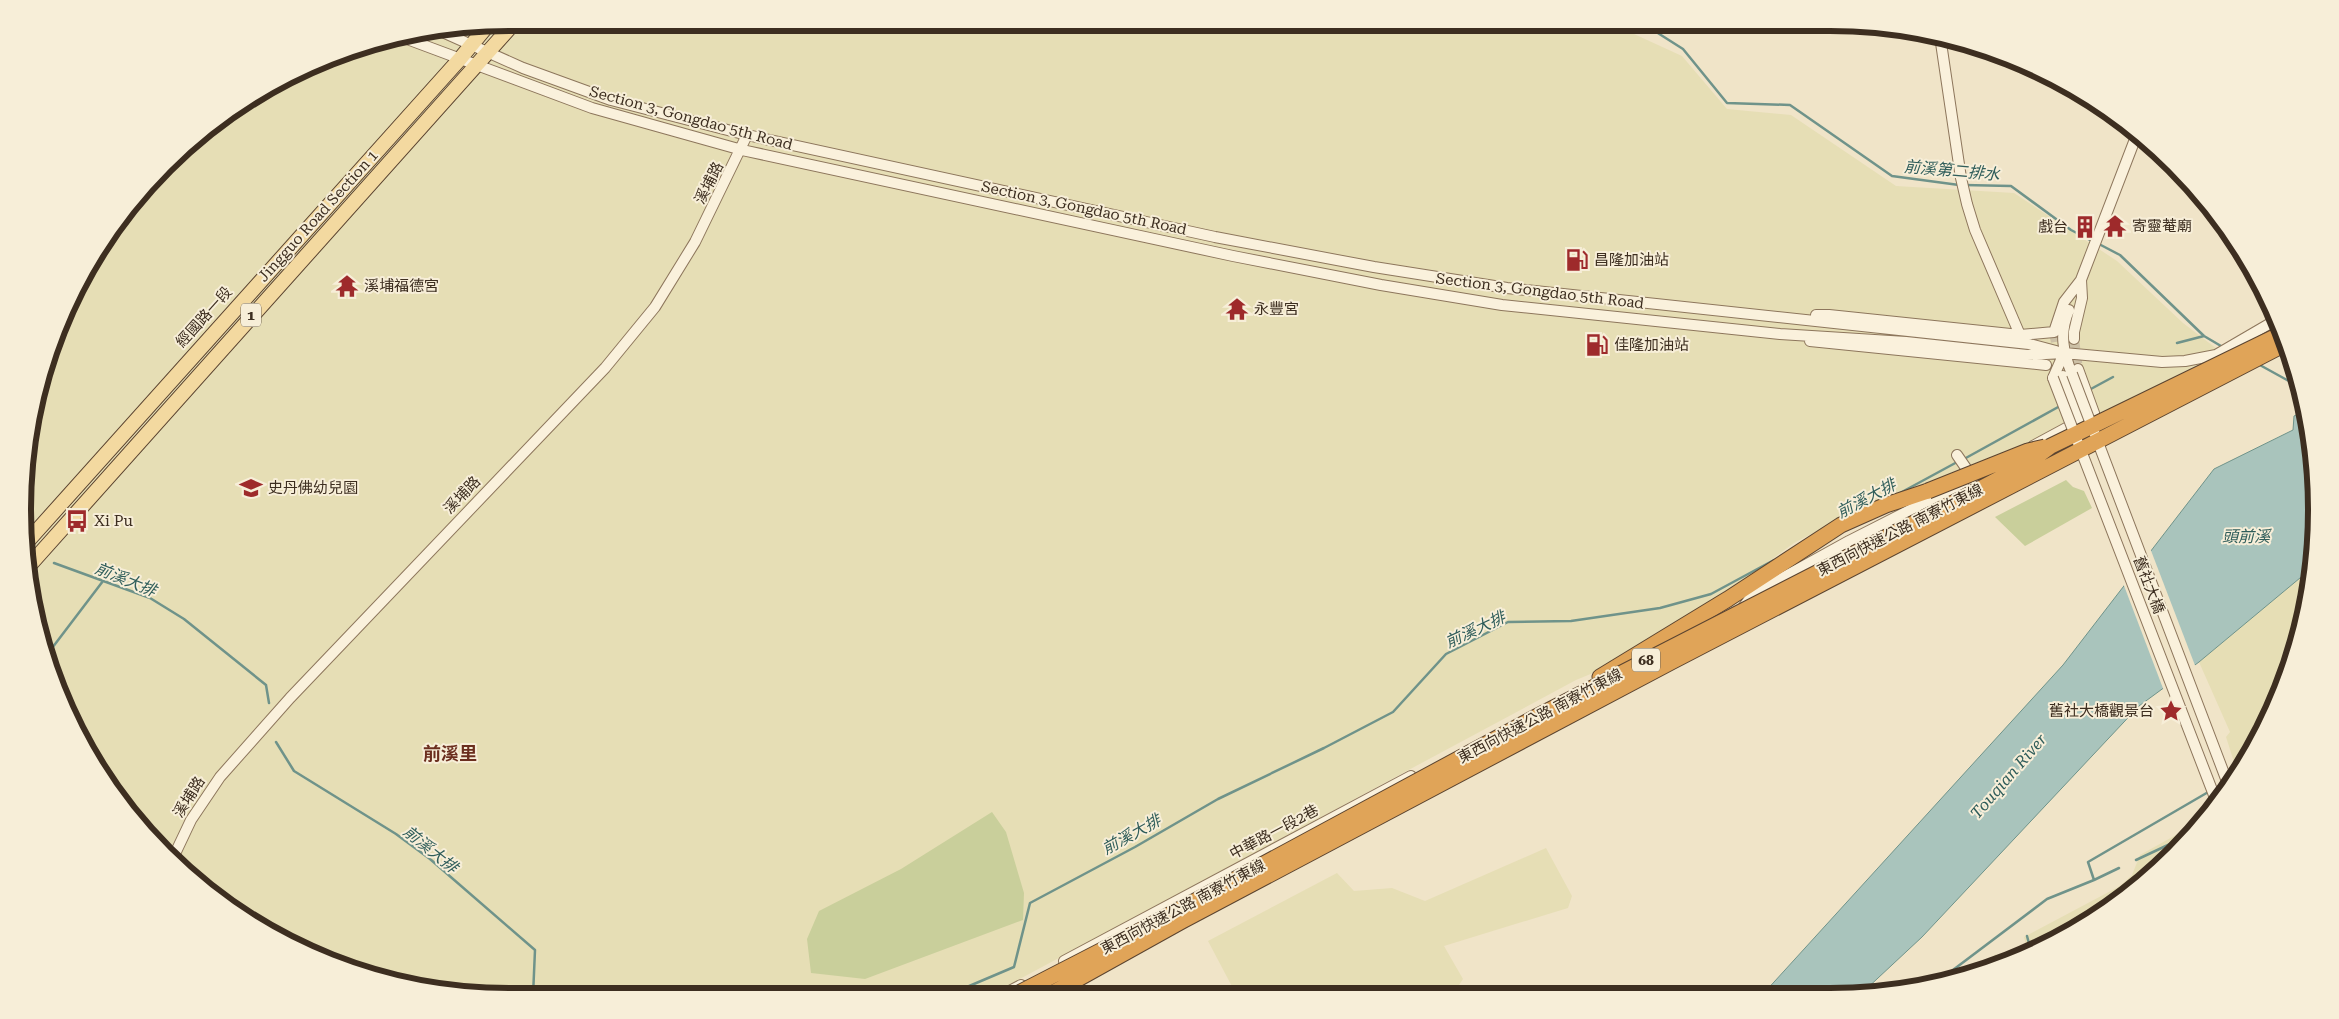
<svg xmlns="http://www.w3.org/2000/svg" width="2339" height="1019" font-family="'Roboto Serif','Noto Sans TC',serif">
<rect width="100%" height="100%" fill="#f0e4c8"/>
<!-- farmland -->
<path fill="#e6deb5" d="M 509,23 L 1610,23 L 1682,56 L 1727,109 L 1791,115 L 1896,186 L 2014,193 L 2117,261 L 2183,323 L 2225,355 L 2199,364 L 2130,400 L 1958,473 L 1855,511 L 1794,543 L 1727,592 L 1593,673 L 1576,680 L 990,995 L 510,996 L 415,987 L 353,971 L 266,931 L 213,896 L 143,830 L 88,753 L 48,666 L 32,604 L 23,509 L 32,415 L 48,353 L 88,266 L 143,189 L 189,143 L 266,88 L 353,48 L 415,32 Z
M 2312,568 L 2291,666 L 2236,768 L 2226,737 L 2230,732 L 2199,662 Z
M 2201,821 L 2126,896 L 2028,952 L 2024,937 L 2120,886 L 2132,875 L 2140,855 Z
M 1546,848 L 1572,896 L 1568,908 L 1444,946 L 1463,979 L 1453,994 L 1236,994 L 1208,941 L 1337,873 L 1354,891 L 1392,888 L 1425,901 Z
M 1996,954 L 2000,964 L 1979,969 Z"/>
<!-- green -->
<path fill="#c9cf9b" d="M 2066,480 L 2073,487 L 2084,491 L 2092,508 L 2025,546 L 1995,517 Z
M 992,812 L 1006,832 L 1024,893 L 1023,920 L 865,979 L 811,973 L 807,939 L 819,911 L 901,869 Z"/>
<!-- water -->
<path fill="#a9c4bc" stroke="#6f938a" d="M 2304,411 L 2315,478 L 2312,568 L 2199,662 L 2139,706 L 1922,937 L 1863,992 L 1764,993 L 2063,665 L 2214,469 L 2293,430 L 2294,416 Z"/>
<!-- pier -->
<path fill="#f0e4c8" d="M 2150,548 L 2196,668 L 2164,691 L 2123,583 Z"/>
<g fill="none" stroke-linecap="round" stroke-linejoin="round">
<!-- stream -->
<path stroke="#6f938a" stroke-width="2.5" d="M 1642,23 L 1683,49 L 1727,103 L 1790,105 L 1892,176 L 1959,185
M 1964,185 L 2011,186 L 2071,230 L 2092,241
M 2097,243 L 2120,255 L 2204,336 L 2221,346
M 2177,343 L 2204,336
M 2258,364 L 2287,380 L 2300,384
M 2089,390 L 2113,377
M 1964,459 L 2060,406
M 1900,493 L 1959,461
M 54,563 L 150,598 L 184,619 L 266,685 L 269,703
M 46,656 L 103,581
M 276,742 L 294,771 L 396,834 L 430,859 L 535,950 L 533,996
M 2215,789 L 2226,785
M 2136,860 L 2185,837
M 2094,880 L 2119,868
M 2027,936 L 2031,951
M 1941,979 L 2047,899 L 2094,880 L 2088,862 L 2210,791
M 948,995 L 1014,967 L 1030,903 L 1135,847 L 1218,799 L 1324,748 L 1393,712 L 1446,654 L 1508,622 L 1571,621 L 1660,608 L 1711,594 L 1774,560
M 662,996 L 816,993 L 837,996"/>
<!-- minor-tunnel -->
<path stroke="#ccc0a6" stroke-width="10" stroke-dasharray="10 5" stroke-linecap="butt" d="M 2054,332 L 2059,358
M 2074,339 L 2078,369"/>
<defs>
<path id="minor" d="M 438,30 L 523,68 L 611,100 L 747,135 L 1215,237 L 1374,267 L 1507,288 L 2029,344 L 2056,351
M 399,36 L 592,108 L 742,150 L 1233,256 L 1381,285 L 1502,305 L 1780,334 L 1906,342 L 2027,355 L 2064,353 L 2162,362 L 2185,361 L 2216,355 L 2276,320
M 1940,36 L 1961,178 L 1967,204 L 1975,230 L 2020,335
M 2079,285 L 2137,134
M 2069,310 C 2059,333 2063,352 2072,374
M 1816,315 L 1829,315 L 2020,335 L 2054,332 L 2064,302 L 2081,280
M 2074,339 L 2074,332 L 2082,298 L 2081,280
M 1810,341 L 2046,365
M 2063,376 L 2079,421
M 2053,378 L 2064,353
M 2033,446 L 2094,413 L 2078,369
M 1957,455 L 1968,471
M 1742,609 L 1753,594 L 1849,541 L 1963,483
M 173,858 L 191,820 L 220,777 L 290,698 L 605,368 L 655,307 L 695,242 L 747,135
M 1064,961 L 1411,776
M 1002,995 L 1021,985"/>
<path id="major" d="M 26,543 C 170,381 314,220 459,60 L 488,25
M 28,567 L 514,23"/>
<path id="highway" d="M 1600,677 L 1728,599 L 1841,525 L 1886,505 L 1928,491"/>
</defs>
<!-- minor casing -->
<use href="#minor" stroke="#8d765c" stroke-width="12"/>
<!-- major casing -->
<use href="#major" stroke="#5b4430" stroke-width="16"/>
<!-- highway casing -->
<use href="#highway" stroke="#5b4430" stroke-width="17"/>
<!-- minor -->
<use href="#minor" stroke="#faf1dc" stroke-width="10"/>
<!-- major -->
<use href="#major" stroke="#f3d9a0" stroke-width="14"/>
<!-- highway -->
<use href="#highway" stroke="#e0a458" stroke-width="15"/>
<defs>
<path id="minor-bridge" d="M 2072,374 L 2228,784
M 2053,378 L 2217,803"/>
<path id="highway-bridge" d="M 1928,491 L 2028,451 L 2045,447
M 1015,995 L 1147,927 L 1536,717 L 1961,499 L 2025,465 L 2051,446 L 2281,334
M 1049,995 L 1182,921 L 1671,662 L 2285,344"/>
</defs>
<!-- minor-bridge casing -->
<use href="#minor-bridge" stroke="#8d765c" stroke-width="12" stroke-linecap="butt"/>
<!-- highway-bridge casing -->
<use href="#highway-bridge" stroke="#5b4430" stroke-width="17" stroke-linecap="butt"/>
<!-- minor-bridge -->
<use href="#minor-bridge" stroke="#faf1dc" stroke-width="10"/>
<!-- highway-bridge -->
<use href="#highway-bridge" stroke="#e0a458" stroke-width="15"/>
</g>
<!-- icons -->
<defs>
<symbol id="temple-bare" viewBox="-9 -9 18 18"><path d="M0-6L5-2H3V0L6.5 2.5H4V6H1.5V3h-3V6H-4V2.5H-6.5L-3 0V-2H-5Z" fill="#9e2a2b" stroke="#f7eed8" stroke-width="2.5" paint-order="stroke"/></symbol>
<symbol id="building-bare" viewBox="-9 -9 18 18"><path d="M-4-6H4V6H1V3H-1V6H-4ZM-2.5-4.3h1.7v1.8h-1.7ZM.8-4.3h1.7v1.8H.8ZM-2.5-1h1.7V.8h-1.7ZM.8-1h1.7V.8H.8Z" fill="#9e2a2b" stroke="#f7eed8" stroke-width="2.5" paint-order="stroke"/></symbol>
<symbol id="fuel-bare" viewBox="-9 -9 18 18"><path d="M-5.5-6h7V0h2V4h1.3V-2.5L3-4.5l.8-.8L6-3V5H2.5V1h-1V6h-7ZM-4.2-4.7v3.2H.2V-4.7Z" fill="#9e2a2b" stroke="#f7eed8" stroke-width="2.5" paint-order="stroke"/></symbol>
<symbol id="school-bare" viewBox="-9 -9 18 18"><path d="M0-5L7-2L0 1L-7-2ZM-4 1L0 2.5L4 1V4Q0 6-4 4Z" fill="#9e2a2b" stroke="#f7eed8" stroke-width="2.5" paint-order="stroke"/></symbol>
<symbol id="bus-bare" viewBox="-9 -9 18 18"><path d="M-5-6H5V4H4V6H2V4H-2V6H-4V4H-5ZM-3.5-4V0h7V-4ZM-3.5 1.2v1.5H-2V1.2ZM2 1.2v1.5H3.5V1.2Z" fill="#9e2a2b" stroke="#f7eed8" stroke-width="2.5" paint-order="stroke"/></symbol>
<symbol id="sight-bare" viewBox="-9 -9 18 18"><path d="M0-6L1.8-2.2L6-1.7L2.9 1.2L3.7 5.4L0 3.3L-3.7 5.4L-2.9 1.2L-6-1.7L-1.8-2.2Z" fill="#9e2a2b" stroke="#f7eed8" stroke-width="2.5" paint-order="stroke"/></symbol>
</defs>
<g fill-rule="evenodd">
<use href="#temple-bare" x="2099" y="210" width="32" height="32"/>
<use href="#building-bare" x="2069" y="211" width="32" height="32"/>
<use href="#fuel-bare" x="1561" y="244" width="32" height="32"/>
<use href="#temple-bare" x="331" y="270" width="32" height="32"/>
<use href="#temple-bare" x="1221" y="293" width="32" height="32"/>
<use href="#fuel-bare" x="1581" y="329" width="32" height="32"/>
<use href="#school-bare" x="235" y="472" width="32" height="32"/>
<use href="#bus-bare" x="61" y="505" width="32" height="32"/>
<use href="#sight-bare" x="2155" y="695" width="32" height="32"/>
</g>
<g text-anchor="middle" stroke-width="4" stroke-linejoin="round" paint-order="stroke">
<!-- shield labels -->
<g fill="#f7eed8" stroke="#756857" stroke-width="1">
<rect x="241" y="303.5" width="20" height="23" rx="4"/>
<rect x="1632" y="648.5" width="28" height="23" rx="4"/>
</g>
<g font-size="14" font-weight="bold" fill="#3d2e20">
<text x="251" y="320">1</text>
<text x="1646" y="665">68</text>
</g>
<!-- street labels -->
<g font-size="15" fill="#3d2e20" stroke="#f7eed8">
<text transform="translate(691 118) rotate(15)" y="5">Section 3, Gongdao 5th Road</text>
<text transform="translate(709 183) rotate(-63)" y="5">溪埔路</text>
<text transform="translate(1084 208) rotate(12)" y="5">Section 3, Gongdao 5th Road</text>
<text transform="translate(318 216) rotate(-48)" y="5">Jingguo Road Section 1</text>
<text transform="translate(1540 291) rotate(7)" y="5">Section 3, Gongdao 5th Road</text>
<text transform="translate(204 317) rotate(-48)" y="5">經國路一段</text>
<text transform="translate(462 495) rotate(-46)" y="5">溪埔路</text>
<text transform="translate(1900 530) rotate(-27)" y="5">東西向快速公路 南寮竹東線</text>
<text transform="translate(2149 585) rotate(69)" y="5">舊社大橋</text>
<text transform="translate(1540 716) rotate(-28)" y="5">東西向快速公路 南寮竹東線</text>
<text transform="translate(189 797) rotate(-58)" y="5">溪埔路</text>
<text transform="translate(1274 832) rotate(-28)" y="5">中華路一段2巷</text>
<text transform="translate(1183 907) rotate(-28)" y="5">東西向快速公路 南寮竹東線</text>
</g>
<!-- poi labels -->
<g font-size="15" fill="#3d2e20" stroke="#f7eed8" text-anchor="start">
<text x="2132" y="231">寄靈菴廟</text>
<text x="2068" y="232" text-anchor="end">戲台</text>
<text x="1594" y="265">昌隆加油站</text>
<text x="364" y="291">溪埔福德宮</text>
<text x="1254" y="314">永豐宮</text>
<text x="1614" y="350">佳隆加油站</text>
<text x="268" y="493">史丹佛幼兒園</text>
<text x="94" y="526">Xi Pu</text>
<text x="2154" y="716" text-anchor="end">舊社大橋觀景台</text>
</g>
<!-- water labels -->
<g font-size="16" font-style="italic" fill="#2f5d5a" stroke="#f7eed8">
<text transform="translate(1952 170) rotate(5)" y="6">前溪第二排水</text>
<text transform="translate(1866 498) rotate(-28)" y="6">前溪大排</text>
<text x="2246" y="542">頭前溪</text>
<text transform="translate(126 579) rotate(22)" y="6">前溪大排</text>
<text transform="translate(1475 629) rotate(-25)" y="6">前溪大排</text>
<text transform="translate(2008 776) rotate(-49)" y="6">Touqian River</text>
<text transform="translate(1131 834) rotate(-29)" y="6">前溪大排</text>
<text transform="translate(431 849) rotate(39)" y="6">前溪大排</text>
</g>
<!-- quarter labels -->
<g font-size="18" font-weight="bold" fill="#6b2e1e" stroke="#f7eed8">
<text x="450" y="760">前溪里</text>
</g>
</g>
<!-- crop -->
<path d="M0 0H2339V1019H0ZM509 31H1830A478 478 0 0 1 2308 509V510A478 478 0 0 1 1830 988H509A478 478 0 0 1 31 510V509A478 478 0 0 1 509 31Z" fill="#f7eed8" fill-rule="evenodd"/>
<path fill="none" stroke="#3d2e20" stroke-width="6" d="M509 31H1830A478 478 0 0 1 2308 509V510A478 478 0 0 1 1830 988H509A478 478 0 0 1 31 510V509A478 478 0 0 1 509 31Z"/>
</svg>
